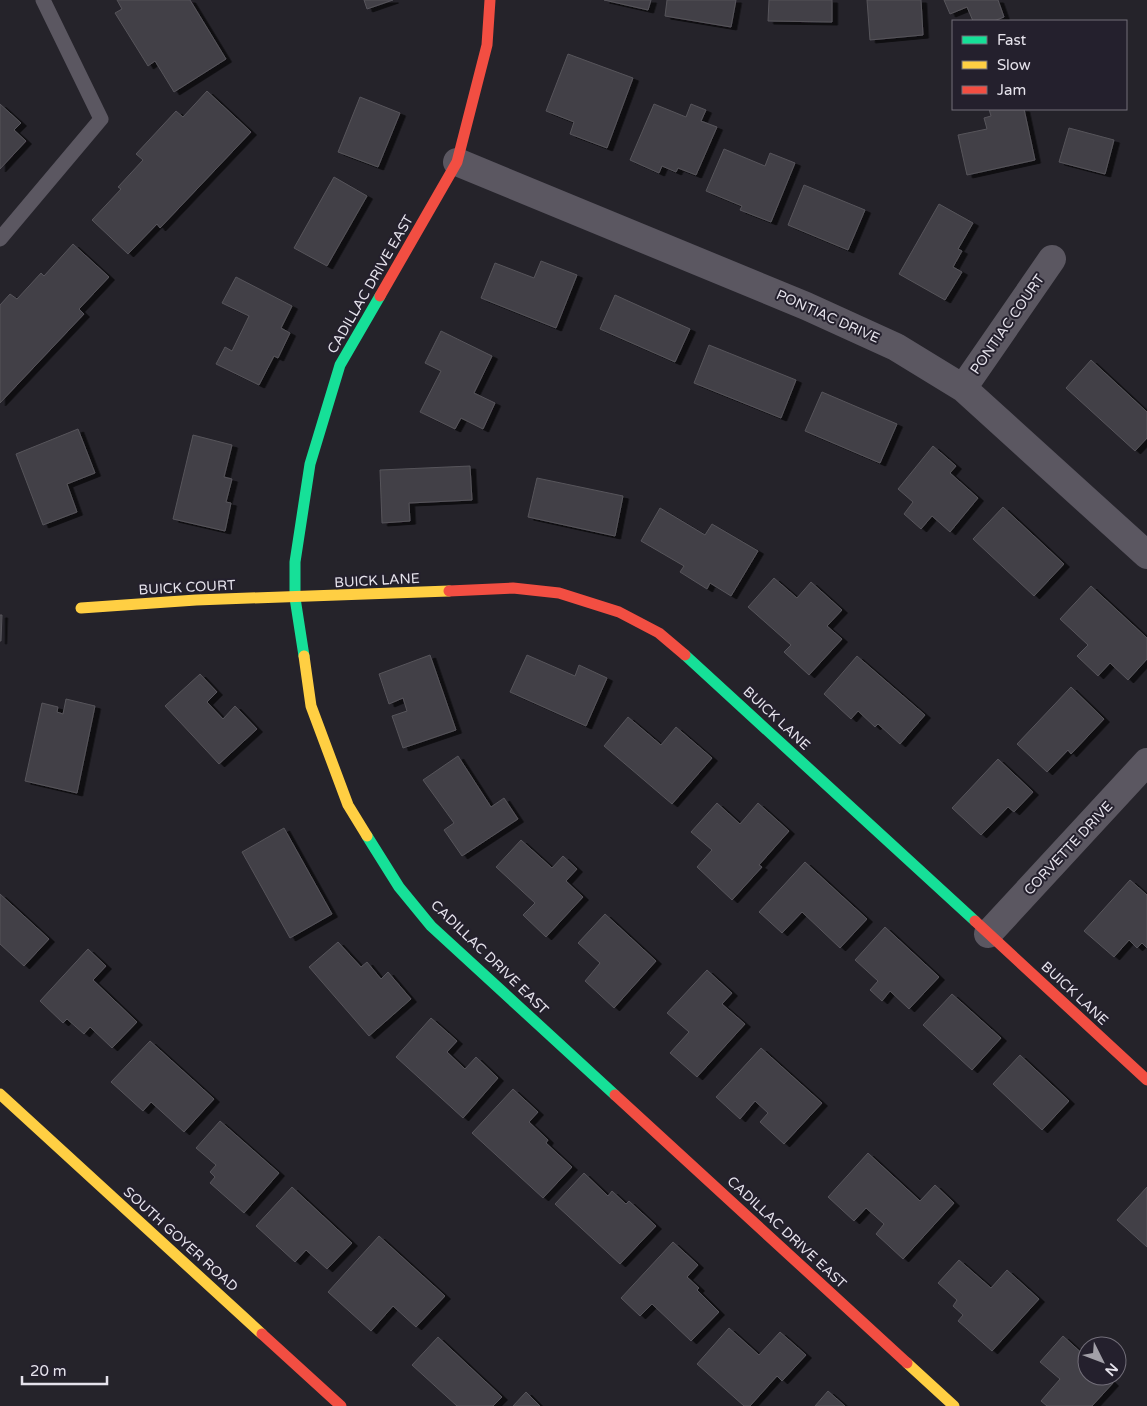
<svg xmlns="http://www.w3.org/2000/svg" width="1147" height="1406" font-family="'Varela Round',sans-serif">
<defs>
<filter id="shadow"><feDropShadow dx="5.5" dy="3" stdDeviation="0" flood-color="#0009"/></filter>
</defs>
<rect width="100%" height="100%" fill="#25232a"/>
<!-- building -->
<path fill="#434146" stroke="#56545b" filter="url(#shadow)" d="M 117,0 L 190,0 L 226,59 L 174,92 L 155,61 L 148,66 L 115,13 L 122,9 Z
M 364,0 L 393,0 L 367,9 Z
M 604,0 L 651,0 L 648,10 Z
M 667,0 L 736,0 L 731,27 L 665,16 Z
M 769,0 L 832,0 L 832,22 L 768,21 Z
M 867,0 L 921,0 L 923,35 L 870,40 Z
M 944,0 L 998,0 L 1004,17 L 994,21 L 973,21 L 967,7 L 950,14 Z
M 568,54 L 633,78 L 607,148 L 570,134 L 574,122 L 546,111 Z
M 207,91 L 251,132 L 160,228 L 157,224 L 128,254 L 92,220 L 121,189 L 118,187 L 143,160 L 136,154 L 176,111 L 183,117 Z
M 360,97 L 400,113 L 378,167 L 338,152 Z
M 0,104 L 21,123 L 14,130 L 26,141 L 0,169 Z
M 654,104 L 686,117 L 691,104 L 706,110 L 701,121 L 717,127 L 696,175 L 678,168 L 676,172 L 662,166 L 659,173 L 630,160 Z
M 989,109 L 1024,109 L 1035,160 L 967,175 L 958,135 L 987,129 L 984,118 L 991,116 Z
M 1069,128 L 1114,140 L 1105,174 L 1059,162 Z
M 724,149 L 765,166 L 770,153 L 795,163 L 771,222 L 740,210 L 742,206 L 706,191 Z
M 334,177 L 367,196 L 327,266 L 294,248 Z
M 804,185 L 865,210 L 848,250 L 788,225 Z
M 939,204 L 973,223 L 958,249 L 962,251 L 953,267 L 962,272 L 945,300 L 899,274 Z
M 73,244 L 109,277 L 79,309 L 84,314 L 0,403 L 0,305 L 10,294 L 17,299 L 41,273 L 44,276 Z
M 541,261 L 577,275 L 556,328 L 481,298 L 495,263 L 534,278 Z
M 236,277 L 292,306 L 281,328 L 290,333 L 278,358 L 274,356 L 259,385 L 216,364 L 225,347 L 232,351 L 249,316 L 222,303 Z
M 615,295 L 690,329 L 675,362 L 600,329 Z
M 441,331 L 492,356 L 474,393 L 495,403 L 483,429 L 461,418 L 455,429 L 420,412 L 441,371 L 425,363 Z
M 709,345 L 796,380 L 781,418 L 694,383 Z
M 1091,360 L 1147,412 L 1147,438 L 1135,451 L 1066,388 Z
M 822,392 L 897,424 L 880,463 L 805,431 Z
M 78,429 L 95,473 L 67,484 L 77,512 L 43,525 L 16,454 Z
M 193,435 L 232,445 L 224,477 L 232,479 L 226,502 L 231,503 L 225,531 L 173,519 Z
M 933,446 L 956,466 L 950,473 L 978,498 L 950,532 L 932,516 L 921,529 L 904,514 L 913,502 L 898,489 Z
M 470,466 L 472,500 L 409,503 L 410,521 L 382,523 L 380,470 Z
M 537,478 L 623,496 L 615,536 L 528,517 Z
M 1003,507 L 1064,564 L 1034,596 L 973,539 Z
M 660,508 L 705,535 L 712,524 L 758,551 L 731,596 L 710,583 L 707,589 L 680,572 L 684,566 L 641,541 Z
M 774,578 L 797,598 L 811,582 L 842,610 L 827,626 L 842,639 L 809,675 L 784,652 L 791,645 L 748,607 Z
M 1091,586 L 1147,638 L 1147,659 L 1128,680 L 1110,663 L 1098,676 L 1077,656 L 1088,645 L 1060,619 Z
M 0,615 L 2,615 L 1,641 L 0,641 Z
M 430,655 L 456,730 L 403,748 L 392,716 L 407,711 L 403,698 L 389,704 L 379,674 Z
M 527,655 L 575,676 L 579,665 L 607,678 L 586,726 L 510,692 Z
M 857,656 L 925,715 L 900,744 L 878,724 L 875,727 L 858,711 L 851,719 L 824,694 Z
M 200,674 L 217,692 L 207,702 L 223,719 L 235,706 L 257,729 L 219,764 L 165,706 Z
M 1071,687 L 1104,719 L 1071,754 L 1068,750 L 1047,772 L 1017,744 Z
M 66,699 L 95,706 L 77,793 L 25,781 L 42,703 L 58,707 L 57,712 L 63,714 Z
M 628,717 L 661,745 L 676,727 L 712,758 L 672,804 L 604,746 Z
M 458,756 L 491,807 L 504,798 L 518,819 L 462,856 L 444,830 L 454,823 L 423,780 Z
M 998,759 L 1033,792 L 1014,812 L 1008,807 L 981,835 L 952,808 Z
M 717,803 L 740,824 L 758,803 L 789,831 L 759,865 L 762,867 L 732,900 L 697,867 L 712,850 L 691,832 Z
M 284,828 L 332,914 L 290,938 L 242,852 Z
M 521,840 L 552,868 L 563,856 L 577,869 L 566,881 L 583,897 L 546,937 L 523,915 L 535,903 L 496,867 Z
M 805,862 L 867,919 L 840,948 L 802,912 L 782,933 L 759,912 Z
M 1130,880 L 1147,895 L 1147,948 L 1142,943 L 1137,948 L 1129,940 L 1114,957 L 1084,931 Z
M 0,894 L 49,939 L 24,966 L 0,944 Z
M 605,914 L 656,961 L 614,1008 L 585,981 L 600,963 L 578,943 Z
M 885,927 L 939,977 L 909,1009 L 890,991 L 882,1001 L 870,990 L 878,981 L 855,960 Z
M 338,942 L 361,967 L 367,962 L 381,979 L 388,972 L 411,999 L 369,1036 L 309,967 Z
M 88,949 L 106,966 L 93,980 L 137,1022 L 112,1048 L 90,1027 L 84,1034 L 67,1019 L 63,1023 L 40,1001 Z
M 707,970 L 732,993 L 722,1004 L 745,1024 L 697,1077 L 670,1053 L 689,1032 L 667,1013 Z
M 952,994 L 1001,1038 L 972,1070 L 923,1025 Z
M 431,1018 L 457,1041 L 447,1052 L 465,1069 L 476,1057 L 498,1078 L 463,1118 L 396,1057 Z
M 150,1041 L 214,1099 L 184,1132 L 151,1102 L 143,1111 L 111,1082 Z
M 761,1048 L 822,1103 L 784,1144 L 760,1122 L 768,1113 L 755,1101 L 740,1119 L 716,1097 Z
M 1020,1055 L 1069,1101 L 1042,1130 L 993,1084 Z
M 513,1089 L 538,1112 L 529,1122 L 548,1140 L 546,1143 L 572,1167 L 543,1198 L 472,1133 Z
M 220,1121 L 279,1173 L 244,1213 L 210,1183 L 215,1177 L 210,1172 L 216,1165 L 196,1148 Z
M 868,1153 L 920,1201 L 935,1185 L 954,1203 L 903,1259 L 876,1234 L 884,1224 L 866,1208 L 854,1221 L 828,1197 Z
M 584,1173 L 608,1196 L 612,1191 L 626,1204 L 629,1201 L 656,1226 L 620,1264 L 555,1204 Z
M 292,1187 L 352,1243 L 327,1269 L 306,1250 L 295,1262 L 256,1226 Z
M 1147,1187 L 1147,1247 L 1117,1220 Z
M 379,1236 L 445,1296 L 416,1327 L 393,1306 L 371,1331 L 328,1292 Z
M 673,1242 L 698,1265 L 687,1277 L 699,1288 L 697,1290 L 719,1312 L 691,1341 L 652,1304 L 640,1316 L 621,1298 Z
M 959,1260 L 991,1288 L 1007,1270 L 1039,1299 L 992,1351 L 958,1321 L 963,1315 L 953,1306 L 957,1300 L 938,1283 Z
M 729,1328 L 759,1355 L 780,1332 L 806,1355 L 782,1381 L 777,1376 L 750,1406 L 744,1406 L 697,1364 Z
M 1063,1336 L 1087,1358 L 1087,1376 L 1106,1376 L 1113,1383 L 1092,1406 L 1047,1406 L 1041,1401 L 1060,1379 L 1040,1362 Z
M 438,1337 L 502,1397 L 493,1406 L 457,1406 L 412,1365 Z
M 828,1391 L 845,1406 L 815,1406 Z
M 526,1392 L 540,1406 L 513,1406 Z"/>
<g fill="none" stroke-linecap="round" stroke-linejoin="round">
<!-- lane -->
<path stroke="#5b5761" stroke-width="15" d="M 0,239 L 101,119 L 43,0"/>
<!-- street -->
<path stroke="#5b5761" stroke-width="28" d="M 457,162 L 806,306 L 896,347 L 963,388 L 1147,555
M 963,388 L 1052,259
M 988,934 L 1147,762"/>
<!-- fast -->
<path stroke="#16e098" stroke-width="11" d="M 685,655 L 975,921
M 304,656 L 295,598 L 295,562 L 310,464 L 340,365 L 380,296
M 367,836 L 399,887 L 431,926 L 615,1095"/>
<!-- slow -->
<path stroke="#ffcf43" stroke-width="11" d="M 81,608 L 196,600 L 449,591
M 304,656 L 311,706 L 348,805 L 367,836
M 0,1094 L 262,1334
M 907,1363 L 954,1406"/>
<!-- jam -->
<path stroke="#f24e42" stroke-width="11" d="M 380,296 L 457,162 L 487,45 L 490,0
M 449,591 L 513,588 L 559,593 L 619,612 L 659,633 L 685,655
M 975,921 L 1147,1080
M 615,1095 L 907,1363
M 262,1334 L 341,1406"/>
</g>
<g text-anchor="middle" stroke-width="4" stroke-linejoin="round" paint-order="stroke">
<!-- street labels -->
<g font-size="14" fill="#e6e3ec" stroke="#24202d">
<text transform="translate(370 284) rotate(-60)" y="5">CADILLAC DRIVE EAST</text>
<text transform="translate(828 316) rotate(24)" y="5">PONTIAC DRIVE</text>
<text transform="translate(1007 324) rotate(-55)" y="5">PONTIAC COURT</text>
<text transform="translate(377 580) rotate(-3)" y="5">BUICK LANE</text>
<text transform="translate(187 587) rotate(-3)" y="5">BUICK COURT</text>
<text transform="translate(777 718) rotate(43)" y="5">BUICK LANE</text>
<text transform="translate(1068 848) rotate(-47)" y="5">CORVETTE DRIVE</text>
<text transform="translate(490 957) rotate(44)" y="5">CADILLAC DRIVE EAST</text>
<text transform="translate(1075 993) rotate(43)" y="5">BUICK LANE</text>
<text transform="translate(787 1232) rotate(43)" y="5">CADILLAC DRIVE EAST</text>
<text transform="translate(181 1239) rotate(42)" y="5">SOUTH GOYER ROAD</text>
</g>
</g>
<!-- legend -->
<rect x="952" y="20" width="175" height="90" fill="#24202d" stroke="#726e79"/>
<rect x="962" y="36" width="25" height="8" fill="#16e098" stroke="#726e79"/>
<text x="997" y="45" font-size="15" fill="#e6e3ec">Fast</text>
<rect x="962" y="61" width="25" height="8" fill="#ffcf43" stroke="#726e79"/>
<text x="997" y="70" font-size="15" fill="#e6e3ec">Slow</text>
<rect x="962" y="86" width="25" height="8" fill="#f24e42" stroke="#726e79"/>
<text x="997" y="95" font-size="15" fill="#e6e3ec">Jam</text>
<!-- north arrow -->
<g transform="translate(1102 1361) rotate(132)"><circle r="24" fill="#24202d" stroke="#726e79"/>
<path d="M0-4L9 19L0 12L-9 19Z" fill="#a2a0a8"/>
<text y="-8" font-size="14" font-weight="bold" text-anchor="middle" fill="#e6e3ec">N</text>
</g>
<!-- scale -->
<path d="M22 1376v8h85v-8" fill="none" stroke="#e6e3ec" stroke-width="2.5"/>
<text x="30" y="1376" font-size="15" fill="#e6e3ec" stroke="#24202d" stroke-width="4" paint-order="stroke">20 m</text>
</svg>
